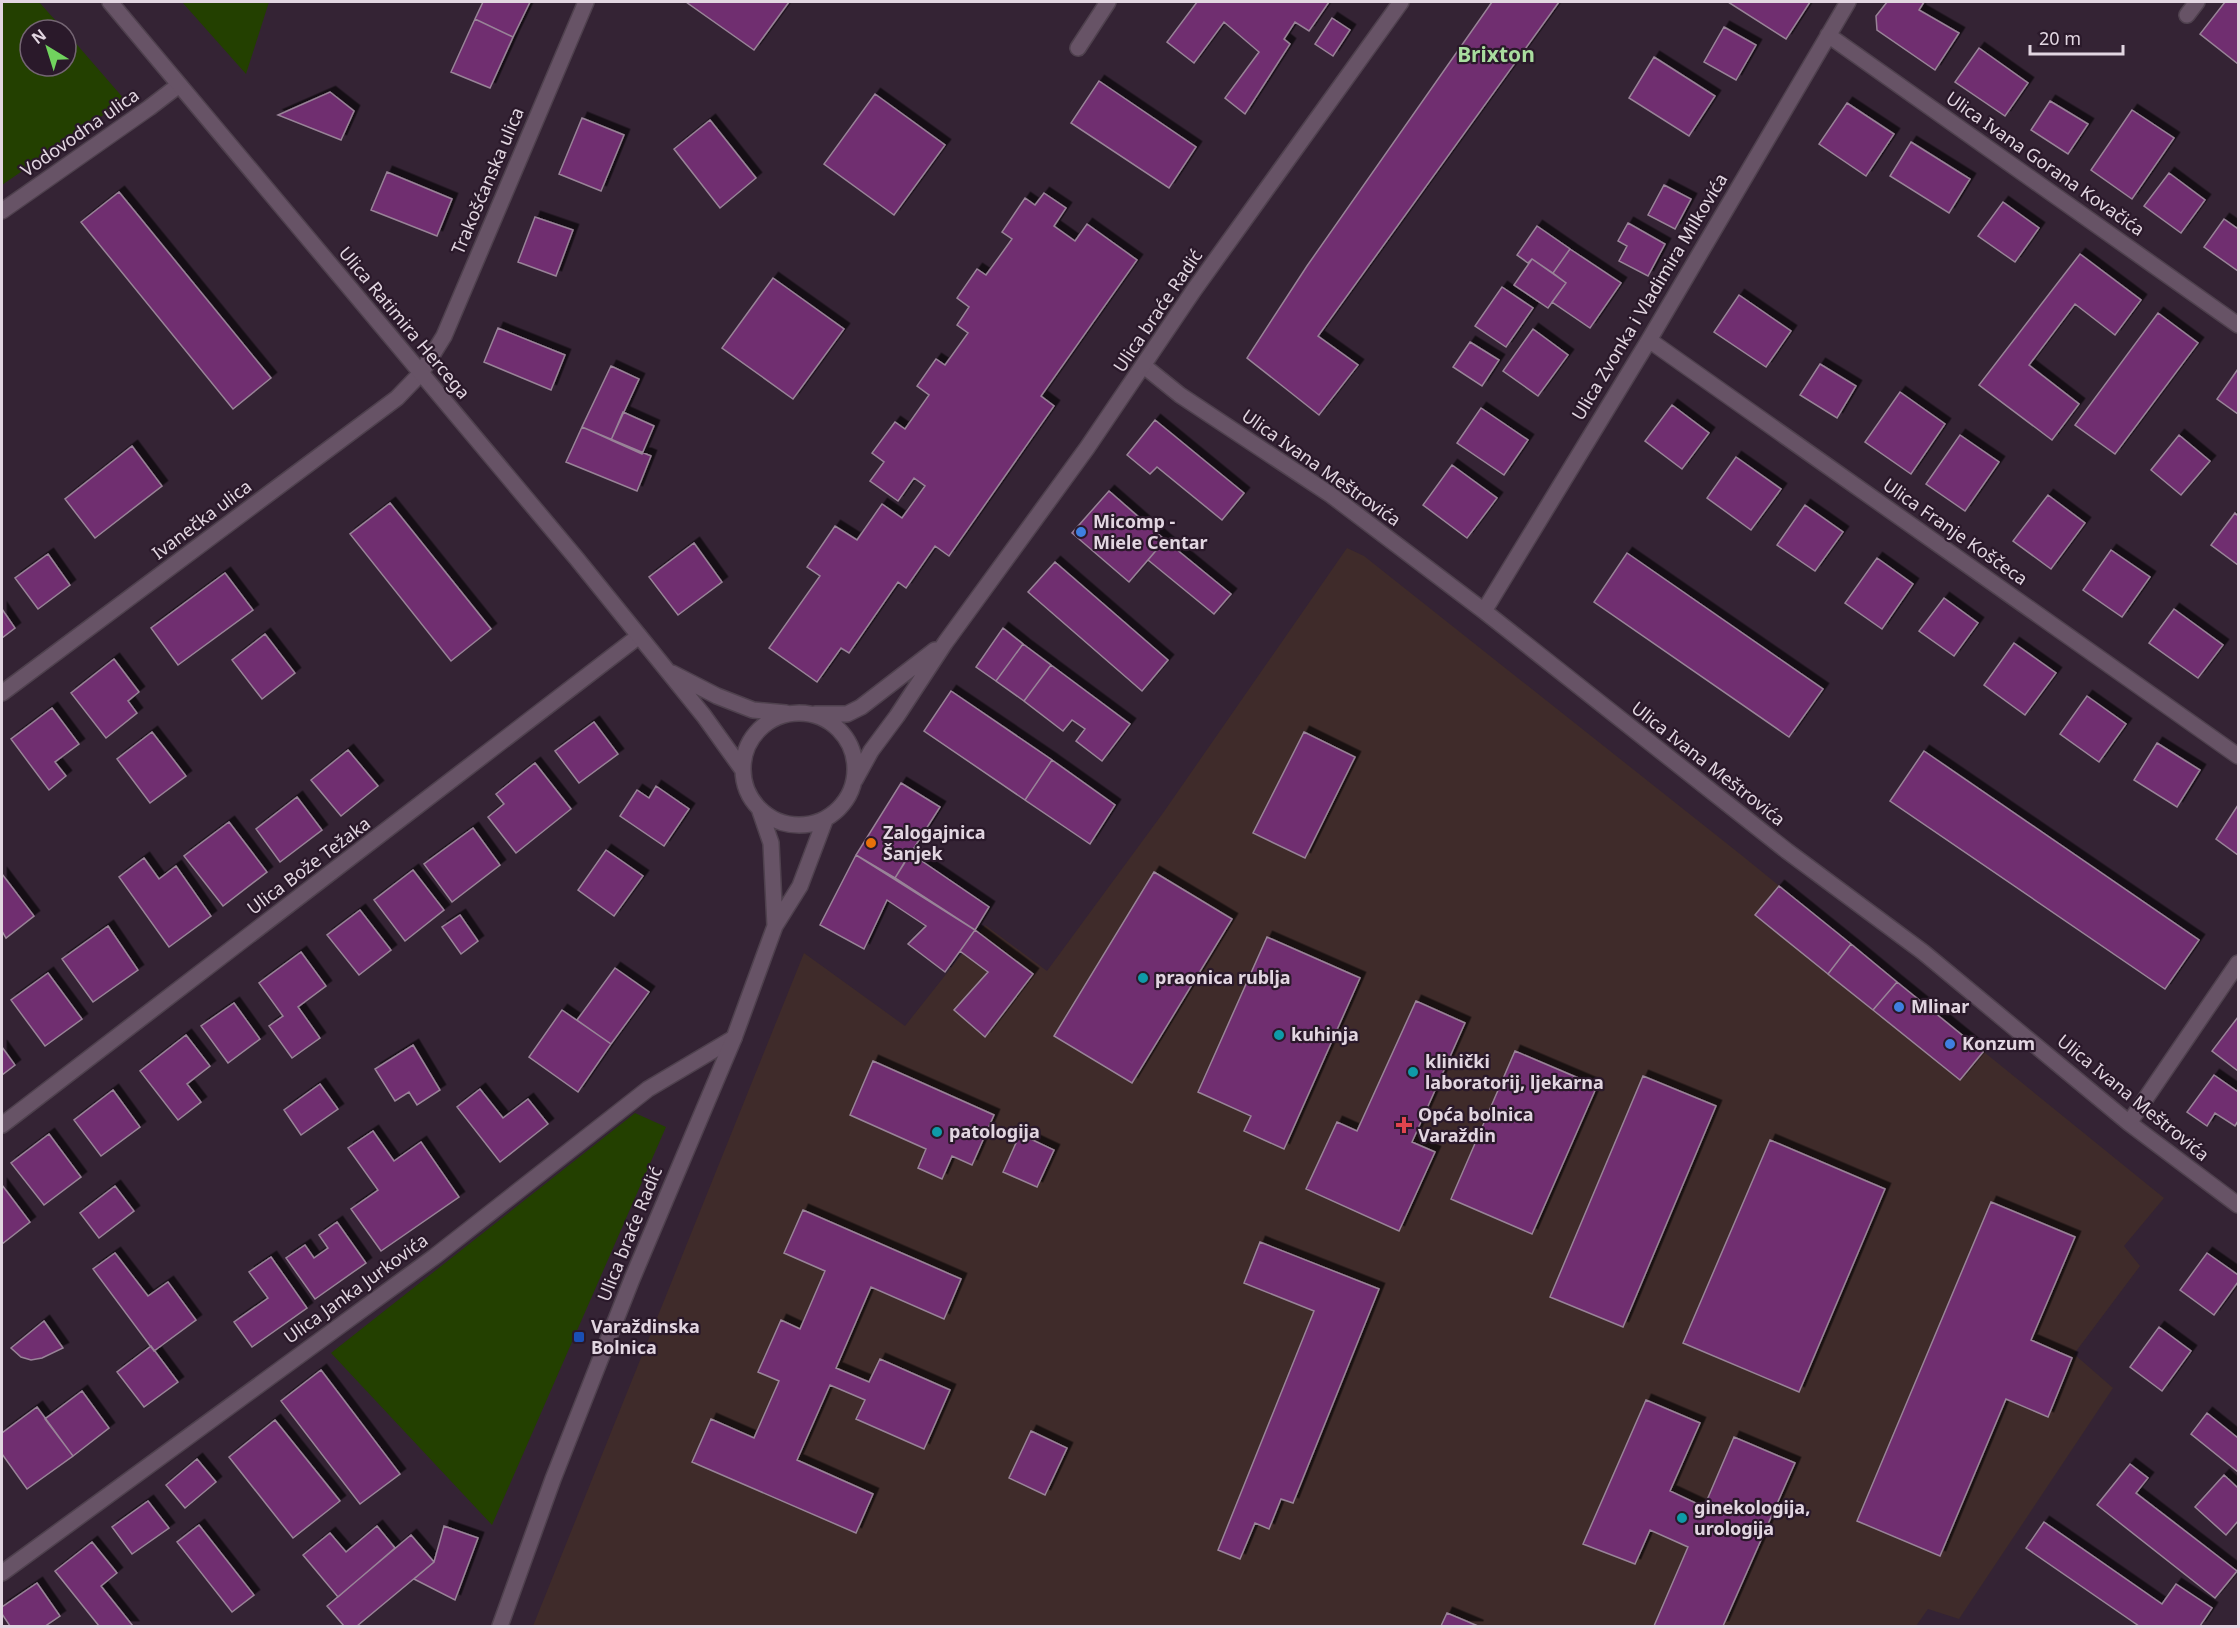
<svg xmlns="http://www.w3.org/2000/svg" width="2240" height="1628" font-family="'Noto Sans',sans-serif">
<defs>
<filter id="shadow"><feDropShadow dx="5.5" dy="-5.5" stdDeviation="0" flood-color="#0009"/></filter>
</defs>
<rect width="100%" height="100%" fill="#342334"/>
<!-- medical -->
<path fill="#3f2b2a" d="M 1347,548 L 1364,556 L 1740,854 L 2164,1198 L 2124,1246 L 2140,1266 L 2074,1354 L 2113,1388 L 1959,1619 L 1928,1609 L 1916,1626 L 533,1626 L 804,953 L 905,1026 L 985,925 L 1047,971 L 1163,813 Z"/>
<!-- green -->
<path fill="#234000" d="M 2,2 L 39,2 L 64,30 L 30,30 L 30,66 L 66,66 L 66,32 L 125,100 L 2,185 Z
M 182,2 L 269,2 L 246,74 Z
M 635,1113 L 666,1127 L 492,1525 L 331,1353 Z"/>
<!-- building -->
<path fill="#6f2e6f" stroke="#998398" stroke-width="1.5" filter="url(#shadow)" d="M 483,2 L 530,2 L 513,37 L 475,19 Z
M 686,2 L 789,2 L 754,50 Z
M 1197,2 L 1329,2 L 1309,31 L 1295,22 L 1284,39 L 1290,44 L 1245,114 L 1225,98 L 1259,52 L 1224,22 L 1194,63 L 1167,42 Z
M 1492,2 L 1559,2 L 1318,336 L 1358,365 L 1319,415 L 1247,358 L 1307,266 Z
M 1728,2 L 1810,2 L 1786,39 Z
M 1887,2 L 1924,2 L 1919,10 L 1959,33 L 1935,70 L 1877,30 L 1876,16 Z
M 2225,2 L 2238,2 L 2238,64 L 2200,34 Z
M 1332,18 L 1350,30 L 1333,56 L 1315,44 Z
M 475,19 L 513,37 L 490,88 L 451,72 Z
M 1724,27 L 1756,45 L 1736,80 L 1704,62 Z
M 1979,48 L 2028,83 L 2005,116 L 1955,82 Z
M 1654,57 L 1715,96 L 1689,136 L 1629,98 Z
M 1099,81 L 1196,147 L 1169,188 L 1071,123 Z
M 330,92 L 354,111 L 341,140 L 278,115 Z
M 875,94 L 945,145 L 894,215 L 824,164 Z
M 2050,101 L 2088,124 L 2068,154 L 2031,130 Z
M 1847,103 L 1894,134 L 1866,176 L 1819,144 Z
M 2132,110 L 2174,138 L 2132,199 L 2091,170 Z
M 582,118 L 624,135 L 601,191 L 559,174 Z
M 710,120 L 756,178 L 720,208 L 674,149 Z
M 1911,142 L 1970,179 L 1949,213 L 1890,176 Z
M 387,172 L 452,199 L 437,236 L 371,210 Z
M 2169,173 L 2205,200 L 2181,233 L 2144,206 Z
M 1664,185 L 1691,199 L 1675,229 L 1648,215 Z
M 119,192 L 271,378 L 233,409 L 81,222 Z
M 1044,193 L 1066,208 L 1054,226 L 1075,241 L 1087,224 L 1137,260 L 1041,396 L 1054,406 L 949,556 L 935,546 L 906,588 L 898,582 L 849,653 L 841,648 L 817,682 L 769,648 L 820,576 L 807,567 L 835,526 L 857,540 L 882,504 L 902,518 L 925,486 L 914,478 L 898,501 L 870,481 L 884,462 L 872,453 L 895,422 L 905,429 L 929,395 L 917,386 L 936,359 L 945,365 L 968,333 L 957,325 L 969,307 L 957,298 L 977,269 L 986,275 L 1012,239 L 1002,232 L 1025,198 L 1035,205 Z
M 2003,202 L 2039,228 L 2015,262 L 1978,236 Z
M 535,217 L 573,230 L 556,276 L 518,262 Z
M 2224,219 L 2238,229 L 2238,271 L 2204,247 Z
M 1628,223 L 1665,244 L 1648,276 L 1619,261 L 1627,246 L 1618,241 Z
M 1537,226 L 1570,249 L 1553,273 L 1532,259 L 1528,263 L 1517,255 Z
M 1570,249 L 1621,283 L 1590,328 L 1552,302 L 1566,283 L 1553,273 Z
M 2080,254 L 2141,300 L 2115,335 L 2075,304 L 2029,365 L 2079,404 L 2052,440 L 1979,385 Z
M 1532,259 L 1566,283 L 1548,308 L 1514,285 Z
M 773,278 L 844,329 L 793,399 L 722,348 Z
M 1502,287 L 1533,308 L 1506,347 L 1475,326 Z
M 1739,295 L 1791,331 L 1766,367 L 1714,332 Z
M 2158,313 L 2198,343 L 2115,454 L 2075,425 Z
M 498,328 L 565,355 L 551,390 L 484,362 Z
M 1533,329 L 1568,355 L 1538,396 L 1503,371 Z
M 1470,342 L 1499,360 L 1482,386 L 1453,367 Z
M 1820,364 L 1856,386 L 1837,418 L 1800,395 Z
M 611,366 L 639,379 L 611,440 L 582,427 Z
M 2238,369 L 2238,414 L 2217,399 Z
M 1900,392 L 1945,424 L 1911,474 L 1865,442 Z
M 1672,405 L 1709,433 L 1682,469 L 1645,441 Z
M 1481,408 L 1528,440 L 1504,475 L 1457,443 Z
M 623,412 L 654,426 L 642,454 L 611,440 Z
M 1155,420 L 1244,493 L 1222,520 L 1157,467 L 1150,474 L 1127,455 Z
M 582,427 L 651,456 L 637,491 L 566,462 Z
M 1960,435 L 1999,462 L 1965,511 L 1926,484 Z
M 2179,435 L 2210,461 L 2181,495 L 2151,470 Z
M 132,446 L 162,486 L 95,538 L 65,499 Z
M 1736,457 L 1781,489 L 1751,530 L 1707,498 Z
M 1452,465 L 1497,498 L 1467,538 L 1423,505 Z
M 1109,491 L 1165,540 L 1129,582 L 1072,533 Z
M 2048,495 L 2085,523 L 2051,569 L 2013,541 Z
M 390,503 L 491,629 L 451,661 L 350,534 Z
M 1805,505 L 1843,532 L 1815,571 L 1777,545 Z
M 2235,513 L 2238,516 L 2238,565 L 2211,545 Z
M 1165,540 L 1231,594 L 1214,614 L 1148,560 Z
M 694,543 L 722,582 L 678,615 L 649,577 Z
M 2111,550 L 2150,577 L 2122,617 L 2083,590 Z
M 1627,553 L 1823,689 L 1789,737 L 1594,602 Z
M 48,554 L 70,585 L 38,609 L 15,578 Z
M 1877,558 L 1913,584 L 1882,629 L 1845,603 Z
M 1055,562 L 1168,660 L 1142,691 L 1028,592 Z
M 225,573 L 253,610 L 178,665 L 151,628 Z
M 1944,598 L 1978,623 L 1954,656 L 1919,631 Z
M 2,609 L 15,628 L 2,638 Z
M 2174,609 L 2223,645 L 2198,678 L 2149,643 Z
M 1003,628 L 1023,644 L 996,681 L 976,667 Z
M 265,634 L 295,673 L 262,699 L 232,660 Z
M 2014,643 L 2056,673 L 2025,715 L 1984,685 Z
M 1023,644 L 1051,665 L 1024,701 L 996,681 Z
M 114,659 L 139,692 L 128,701 L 137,713 L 106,738 L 71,693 Z
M 1051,665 L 1130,724 L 1102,761 L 1076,741 L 1085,729 L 1072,720 L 1063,731 L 1024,701 Z
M 951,691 L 1052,760 L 1025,800 L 924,731 Z
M 2087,696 L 2126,724 L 2099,762 L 2060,734 Z
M 52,708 L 79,744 L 55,762 L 66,776 L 49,790 L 11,739 Z
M 594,722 L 618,754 L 579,783 L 555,751 Z
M 152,732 L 186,776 L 150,803 L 117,759 Z
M 1304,732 L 1355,757 L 1305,858 L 1253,833 Z
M 2157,743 L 2200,770 L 2177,807 L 2134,780 Z
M 348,750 L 378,786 L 341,816 L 311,780 Z
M 1924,751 L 2199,940 L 2165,989 L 1890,801 Z
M 1052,760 L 1115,805 L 1090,844 L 1025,800 Z
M 535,763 L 571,809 L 516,853 L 488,817 L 504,804 L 496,794 Z
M 901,783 L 940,807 L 895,878 L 856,855 Z
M 656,786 L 689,809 L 664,846 L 620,816 L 637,790 L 649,798 Z
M 297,797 L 322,830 L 280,862 L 256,829 Z
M 2238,805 L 2238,855 L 2216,839 Z
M 229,822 L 267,872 L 223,906 L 184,856 Z
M 473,828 L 500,865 L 452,902 L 424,864 Z
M 606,850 L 643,876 L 614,916 L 578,890 Z
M 910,853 L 989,907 L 975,930 L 895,878 Z
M 856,855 L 975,930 L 945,972 L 908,944 L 926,926 L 887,900 L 864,949 L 820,925 Z
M 144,858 L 159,879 L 176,866 L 211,916 L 169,947 L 119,877 Z
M 413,870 L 444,910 L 405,941 L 374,900 Z
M 1154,872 L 1232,919 L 1132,1083 L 1054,1036 Z
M 2,874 L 34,916 L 6,938 L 2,931 Z
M 1779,886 L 1851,944 L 1828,974 L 1755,915 Z
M 360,910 L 391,950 L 359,975 L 327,935 Z
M 460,915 L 478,941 L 461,954 L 442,927 Z
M 108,926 L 138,970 L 93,1002 L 62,959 Z
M 975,930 L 1033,974 L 985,1037 L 954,1010 L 988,972 L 960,951 Z
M 1267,937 L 1360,978 L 1284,1149 L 1244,1131 L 1251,1116 L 1198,1092 Z
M 1851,944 L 1897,982 L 1873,1010 L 1828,974 Z
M 301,952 L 326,986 L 298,1007 L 320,1038 L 292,1058 L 269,1026 L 283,1016 L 259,983 Z
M 615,968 L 649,992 L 611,1044 L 577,1020 Z
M 48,973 L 82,1019 L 45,1046 L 11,1000 Z
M 1897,982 L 1983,1052 L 1960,1080 L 1873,1010 Z
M 1416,1001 L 1465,1023 L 1412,1142 L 1435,1152 L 1399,1231 L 1306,1189 L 1337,1122 L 1357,1131 Z
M 234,1003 L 260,1039 L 228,1063 L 201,1026 Z
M 562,1010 L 611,1044 L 578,1092 L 529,1057 Z
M 2238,1017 L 2238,1071 L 2212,1051 Z
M 186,1035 L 210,1066 L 187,1084 L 201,1102 L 178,1120 L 140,1071 Z
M 413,1045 L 440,1090 L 417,1105 L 409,1092 L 395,1101 L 375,1069 Z
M 2,1047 L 15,1065 L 2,1075 Z
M 1515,1051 L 1597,1086 L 1532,1234 L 1451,1199 Z
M 873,1061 L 994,1115 L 972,1165 L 952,1156 L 942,1179 L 918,1168 L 926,1149 L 850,1115 Z
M 2214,1075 L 2238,1092 L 2238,1121 L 2235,1126 L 2215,1113 L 2207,1126 L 2187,1112 Z
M 1643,1076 L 1716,1106 L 1623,1327 L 1550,1297 Z
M 320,1084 L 338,1109 L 301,1135 L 284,1110 Z
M 480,1089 L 503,1118 L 528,1099 L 548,1124 L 500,1162 L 457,1107 Z
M 113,1090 L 140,1127 L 101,1156 L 74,1120 Z
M 373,1131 L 394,1161 L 421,1142 L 459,1197 L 381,1251 L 351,1209 L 378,1190 L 348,1148 Z
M 49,1134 L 81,1177 L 44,1205 L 11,1163 Z
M 1020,1134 L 1054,1150 L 1037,1187 L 1003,1172 Z
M 1770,1140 L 1885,1189 L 1799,1392 L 1683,1343 Z
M 2,1185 L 30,1222 L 2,1244 Z
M 115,1186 L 134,1211 L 99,1238 L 80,1213 Z
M 1991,1202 L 2075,1237 L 2031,1340 L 2072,1358 L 2048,1417 L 2006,1399 L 1940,1556 L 1857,1521 Z
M 803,1210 L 961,1279 L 944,1319 L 871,1287 L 836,1368 L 869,1382 L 880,1359 L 950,1390 L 924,1449 L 856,1419 L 865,1400 L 830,1385 L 797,1460 L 873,1494 L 856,1533 L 692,1462 L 711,1419 L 754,1438 L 779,1381 L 758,1372 L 781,1320 L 800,1329 L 825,1271 L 784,1253 Z
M 337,1222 L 366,1263 L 315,1299 L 286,1258 L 305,1245 L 314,1258 L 328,1248 L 319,1235 Z
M 1260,1242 L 1379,1289 L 1293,1503 L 1281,1499 L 1269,1529 L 1255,1523 L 1240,1559 L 1218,1550 L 1314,1311 L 1244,1283 Z
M 115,1253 L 148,1296 L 168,1282 L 196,1320 L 154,1351 L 93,1269 Z
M 2207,1253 L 2238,1275 L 2238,1282 L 2214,1315 L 2180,1290 Z
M 271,1257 L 307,1308 L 252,1347 L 234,1322 L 268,1298 L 249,1272 Z
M 44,1321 L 63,1348 L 42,1358 L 31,1360 L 21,1357 L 11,1348 Z
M 2159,1327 L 2191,1351 L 2162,1391 L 2130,1367 Z
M 151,1346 L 178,1382 L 144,1407 L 117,1372 Z
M 321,1370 L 400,1474 L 360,1504 L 281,1401 Z
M 82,1391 L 109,1428 L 73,1456 L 45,1419 Z
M 1646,1400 L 1700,1423 L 1670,1491 L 1704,1507 L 1734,1437 L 1795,1463 L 1723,1626 L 1654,1626 L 1688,1547 L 1650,1530 L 1635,1564 L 1583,1544 Z
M 37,1407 L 73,1456 L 27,1489 L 2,1454 L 2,1433 Z
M 2207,1413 L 2238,1438 L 2238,1472 L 2191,1434 Z
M 275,1420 L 340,1501 L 293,1538 L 229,1457 Z
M 1031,1431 L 1067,1448 L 1045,1495 L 1009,1478 Z
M 197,1459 L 216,1482 L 185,1508 L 166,1485 Z
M 2130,1464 L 2148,1478 L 2136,1493 L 2237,1571 L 2215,1598 L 2097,1505 Z
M 2224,1475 L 2238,1488 L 2238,1521 L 2226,1535 L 2195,1507 Z
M 148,1501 L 169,1528 L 132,1554 L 112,1527 Z
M 2044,1522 L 2162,1604 L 2176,1584 L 2212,1608 L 2200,1626 L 2139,1626 L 2026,1548 Z
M 199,1525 L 254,1595 L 232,1612 L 177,1542 Z
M 377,1526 L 395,1548 L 338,1597 L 303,1555 L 330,1533 L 346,1552 Z
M 444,1526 L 478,1538 L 455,1600 L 414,1579 L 434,1562 Z
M 411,1535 L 434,1562 L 357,1626 L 344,1626 L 327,1606 Z
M 92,1542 L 117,1573 L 101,1586 L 133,1626 L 99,1626 L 55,1571 Z
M 37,1583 L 60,1616 L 47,1625 L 49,1626 L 10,1626 L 2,1614 L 2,1607 Z
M 1447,1613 L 1478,1626 L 1441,1626 Z"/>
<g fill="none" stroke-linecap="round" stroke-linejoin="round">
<defs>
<path id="pedestrian" d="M 1078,48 L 1108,2"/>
<path id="minor" d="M 2187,15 L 2197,2
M 1828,35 L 2238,325
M 2,211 L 149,108 L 179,85
M 1649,340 L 2238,756
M 1144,366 L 1180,395 L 1331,495 L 1484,611 L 1787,851 L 1923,952 L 2129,1123 L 2238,1205
M 1484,611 L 1649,340 L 1848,2
M 2,693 L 397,398 L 421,373 L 444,336 L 586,2
M 2129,1123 L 2238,963
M 2,1125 L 639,636
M 2,1573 L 434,1257 L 648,1089 L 734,1038"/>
<path id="secondary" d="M 110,2 L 577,559 L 704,716 L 742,769
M 672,673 L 717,696 L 753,710 L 786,713
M743 769a56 56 0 1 1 112 0a56 56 0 1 1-112 0Z
M 815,714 L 847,714 L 861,707 L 935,650
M 855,780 L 871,751 L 897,716 L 945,643 L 1087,448 L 1194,290 L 1401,2
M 760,811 L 771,843 L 775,926
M 500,1626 L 553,1479 L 632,1279 L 734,1038 L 775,926 L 800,886 L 825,820"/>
</defs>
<!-- pedestrian casing -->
<use href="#pedestrian" stroke="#4f414e" stroke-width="18"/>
<!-- minor casing -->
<use href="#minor" stroke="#4f414e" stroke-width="18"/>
<!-- secondary casing -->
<use href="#secondary" stroke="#4f414e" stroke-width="18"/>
<!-- pedestrian -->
<use href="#pedestrian" stroke="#675366" stroke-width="15"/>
<!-- minor -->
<use href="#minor" stroke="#675366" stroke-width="15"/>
<!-- secondary -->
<use href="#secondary" stroke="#675366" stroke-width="15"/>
</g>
<!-- markers -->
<g fill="#3f7fe0" stroke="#2a192a" stroke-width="2">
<circle cx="1081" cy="532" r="6"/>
<circle cx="1899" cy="1007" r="6"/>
<circle cx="1950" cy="1044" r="6"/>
</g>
<circle fill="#e8710a" stroke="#2a192a" stroke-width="2" cx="871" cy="843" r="6"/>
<g fill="#0f9aa8" stroke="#2a192a" stroke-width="2">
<circle cx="1143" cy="978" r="6"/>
<circle cx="1279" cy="1035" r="6"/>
<circle cx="1413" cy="1072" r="6"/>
<circle cx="937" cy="1132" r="6"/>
<circle cx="1682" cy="1518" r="6"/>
</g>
<path fill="#e0444e" stroke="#2a192a" stroke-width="2" d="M1401 1116h6v6h6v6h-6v6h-6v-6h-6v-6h6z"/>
<rect fill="#1a4fb4" stroke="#2a192a" stroke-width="2" x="573" y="1331" width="12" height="12" rx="3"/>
<g text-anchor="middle" stroke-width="4.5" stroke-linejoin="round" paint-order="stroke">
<!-- street labels -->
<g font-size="18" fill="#e2d6e1" stroke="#2a192a">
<text transform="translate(80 133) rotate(-35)" y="6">Vodovodna ulica</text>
<text transform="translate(2045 164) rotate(35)" y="6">Ulica Ivana Gorana Kovačića</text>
<text transform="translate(488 181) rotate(-67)" y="6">Trakošćanska ulica</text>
<text transform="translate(1650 297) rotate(-59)" y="6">Ulica Zvonka i Vladimira Milkovića</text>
<text transform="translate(1158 311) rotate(-56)" y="6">Ulica braće Radić</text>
<text transform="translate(404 323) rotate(50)" y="6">Ulica Ratimira Hercega</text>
<text transform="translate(1321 468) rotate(35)" y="6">Ulica Ivana Meštrovića</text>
<text transform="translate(202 520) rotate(-37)" y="6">Ivanečka ulica</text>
<text transform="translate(1955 532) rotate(35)" y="6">Ulica Franje Koščeca</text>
<text transform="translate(1708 764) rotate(38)" y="6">Ulica Ivana Meštrovića</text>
<text transform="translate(309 866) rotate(-37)" y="6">Ulica Bože Težaka</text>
<text transform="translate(2133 1098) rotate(39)" y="6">Ulica Ivana Meštrovića</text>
<text transform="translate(630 1234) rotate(-68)" y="6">Ulica braće Radić</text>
<text transform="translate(356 1289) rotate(-36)" y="6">Ulica Janka Jurkovića</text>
</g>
<!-- poi labels -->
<g font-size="18" font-weight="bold" fill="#e2d6e1" stroke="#2a192a" text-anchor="start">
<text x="1093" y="528">Micomp -<tspan x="1093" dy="21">Miele Centar</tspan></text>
<text x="883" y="839">Zalogajnica<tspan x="883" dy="21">Šanjek</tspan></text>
<text x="1155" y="984">praonica rublja</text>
<text x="1911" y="1013">Mlinar</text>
<text x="1291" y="1041">kuhinja</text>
<text x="1962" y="1050">Konzum</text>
<text x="1425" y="1068">klinički<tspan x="1425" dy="21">laboratorij, ljekarna</tspan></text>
<text x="1418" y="1121">Opća bolnica<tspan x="1418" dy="21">Varaždin</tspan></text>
<text x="949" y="1138">patologija</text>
<text x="591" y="1333">Varaždinska<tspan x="591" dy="21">Bolnica</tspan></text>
<text x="1694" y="1514">ginekologija,<tspan x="1694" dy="21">urologija</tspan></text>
</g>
<!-- quarter labels -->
<g font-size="21" font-weight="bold" fill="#a9dd9f" stroke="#2a192a">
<text x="1496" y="62">Brixton</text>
</g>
</g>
<!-- border -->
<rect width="2240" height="1628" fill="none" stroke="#e2d6e1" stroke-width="6"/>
<!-- north arrow -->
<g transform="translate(48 48) rotate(322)"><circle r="28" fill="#2a192a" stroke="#746573" stroke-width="1.5"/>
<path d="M0-4.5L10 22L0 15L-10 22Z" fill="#71d35e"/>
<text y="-9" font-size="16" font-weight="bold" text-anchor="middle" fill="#e2d6e1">N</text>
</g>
<!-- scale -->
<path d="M2030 45v9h93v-9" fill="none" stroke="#e2d6e1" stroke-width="3"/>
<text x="2039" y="45" font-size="18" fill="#e2d6e1" stroke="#2a192a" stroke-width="4.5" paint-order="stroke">20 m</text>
</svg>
